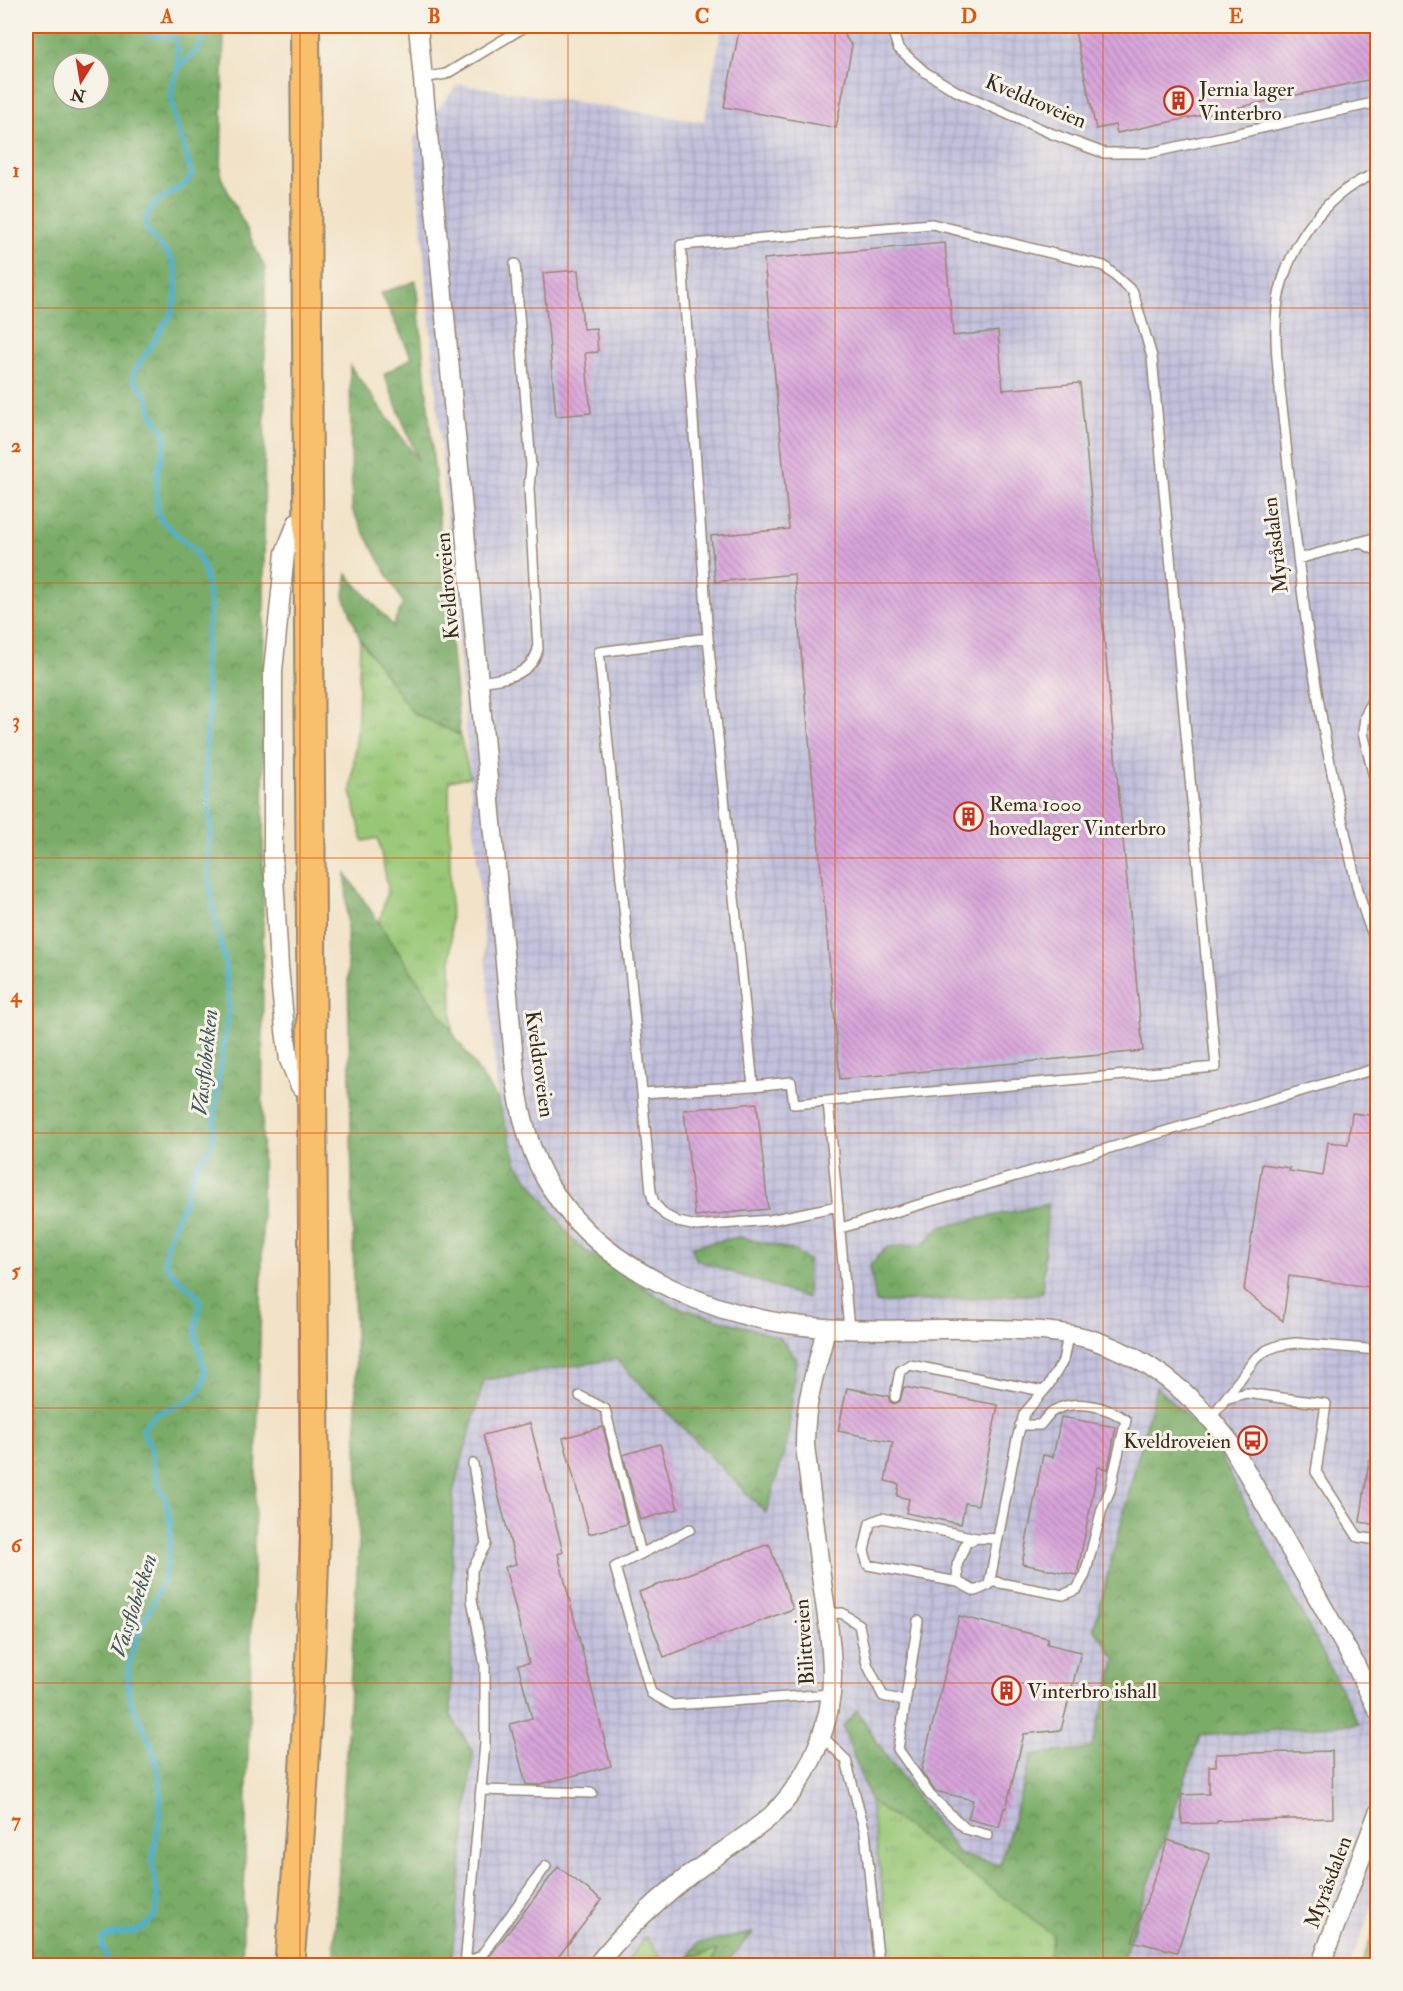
<svg xmlns="http://www.w3.org/2000/svg" width="1403" height="1991" font-family="'IM FELL Double Pica',serif">
<defs>
<pattern id="industrial-grid" width="8" height="8" patternUnits="userSpaceOnUse" patternTransform="scale(1.5)"><rect width="8" height="8" fill="#c2c1dc"/><path d="M0 4h8M4 0v8" fill="none" stroke="#a8a6bc"/></pattern>
<pattern id="grass-tufts" width="24" height="20" patternUnits="userSpaceOnUse" patternTransform="scale(1.5)"><rect width="24" height="20" fill="#98c776"/><path d="M3 7l-1-3M5 7V3M7 7l1-3M15 17l-1-3M17 17v-4M19 17l1-3" fill="none" stroke="#7da260"/></pattern>
<pattern id="forest-crowns" width="20" height="18" patternUnits="userSpaceOnUse" patternTransform="scale(1.5)"><rect width="20" height="18" fill="#7aac67"/><path d="M2 6a3 3 0 1 1 6 0M12 15a3 3 0 1 1 6 0" fill="none" stroke="#658c54"/></pattern>
<pattern id="building-back-hatch" width="6" height="6" patternUnits="userSpaceOnUse" patternTransform="scale(1.5)"><rect width="6" height="6" fill="#d8a4da"/><path d="M-1 5l2 2M0 0l6 6M5-1l2 2" fill="none" stroke="#b086b0"/></pattern>
</defs>
<rect width="100%" height="100%" fill="#f7f3e8"/>
<filter id="ink" filterUnits="userSpaceOnUse"><feTurbulence type="fractalNoise" baseFrequency=".0167" numOctaves="2"/><feDisplacementMap in="SourceGraphic" scale="12" xChannelSelector="R" yChannelSelector="G"/><feConvolveMatrix kernelMatrix="1 2 1 2 8 2 1 2 1" color-interpolation-filters="sRGB"/></filter>
<filter id="wash" filterUnits="userSpaceOnUse"><feTurbulence type="fractalNoise" baseFrequency=".008" numOctaves="4" result="noise"/><feDisplacementMap in="SourceGraphic" scale="24" xChannelSelector="R" yChannelSelector="G"/><feGaussianBlur stdDeviation="1.35" result="paint"/><feColorMatrix in="noise" values="0 0 0 0 0 0 0 0 0 0 0 0 0 0 0 0 0 1.4 0 .05"/><feComposite in="paint" operator="in"/></filter>
<g filter="url(#wash)">
<rect width="100%" height="100%" fill="#f2e3c8"/>
<!-- industrial -->
<path fill="url(#industrial-grid)" d="M 722,26 L 1377,26 L 1378,1892 L 1350,1965 L 1121,1965 L 1200,1736 L 1358,1724 L 1116,1659 L 1092,1748 L 1032,1755 L 1000,1865 L 960,1855 L 886,1756 L 857,1710 L 843,1727 L 870,1800 L 893,1965 L 451,1965 L 473,1752 L 451,1716 L 453,1493 L 485,1380 L 616,1359 L 766,1513 L 778,1337 L 673,1306 L 577,1245 L 517,1164 L 498,1100 L 414,138 L 458,84 L 704,122 Z"/>
<!-- grass -->
<path fill="url(#grass-tufts)" stroke="#6a784a" stroke-width="1.5" d="M 360,639 L 413,713 L 460,735 L 470,777 L 449,781 L 452,1031 L 379,924 L 388,888 L 378,838 L 363,841 L 351,791 L 358,718 Z
M 870,1800 L 1055,1932 L 1049,1965 L 893,1965 Z
M 645,1937 L 666,1964 L 717,1950 L 711,1965 L 624,1966 Z"/>
<!-- forest -->
<path fill="url(#forest-crowns)" stroke="#5a6b42" stroke-width="1.5" fill-rule="evenodd" d="M 26,26 L 224,26 L 221,177 L 265,268 L 262,1266 L 242,1965 L 26,1965 ZM 63,63 L 99,63 L 99,99 L 63,99 Z
M 416,281 L 460,735 L 413,713 L 360,639 L 344,596 L 347,574 L 393,626 L 403,603 L 352,510 L 350,366 L 418,460 L 384,374 L 412,358 L 381,293 Z
M 346,874 L 498,1100 L 517,1164 L 577,1245 L 673,1306 L 779,1337 L 796,1358 L 788,1439 L 766,1513 L 616,1359 L 484,1380 L 453,1493 L 451,1716 L 473,1752 L 451,1965 L 333,1965 L 359,1541 Z
M 1048,1204 L 1042,1294 L 876,1303 L 870,1265 L 887,1247 L 923,1245 L 940,1227 Z
M 740,1237 L 793,1250 L 808,1260 L 807,1298 L 696,1260 L 692,1246 Z
M 1156,1387 L 1212,1440 L 1359,1724 L 1200,1736 L 1121,1965 L 1047,1965 L 1053,1934 L 870,1800 L 843,1727 L 857,1710 L 886,1756 L 960,1855 L 1000,1865 L 1032,1755 L 1092,1748 L 1116,1659 L 1094,1628 Z
M 1377,1921 L 1377,1965 L 1361,1965 Z
M 753,1933 L 724,1965 L 711,1965 L 717,1950 L 690,1957 L 696,1944 Z"/>
<g fill="none" stroke-linecap="round" stroke-linejoin="round">
<!-- stream -->
<path stroke="#50b0cf" stroke-width="5" d="M 133,26 L 148,34 L 158,36 L 173,36 C 180,44 177,57 178,68
M 110,1966 L 102,1945 L 104,1938 C 118,1930 134,1938 150,1922 C 165,1906 153,1881 153,1861 C 153,1852 156,1843 157,1834 C 160,1815 162,1794 159,1775 C 156,1760 152,1745 145,1732 C 137,1713 128,1703 128,1681 C 127,1637 161,1602 168,1560 C 170,1541 172,1520 166,1501 C 163,1493 158,1485 156,1476 C 153,1467 153,1458 151,1449 C 149,1442 144,1436 143,1428 L 155,1414 L 184,1403 L 196,1395 L 203,1385 L 205,1372 L 195,1333 L 200,1302 L 196,1294 L 168,1269 L 165,1260 L 166,1247 L 178,1214 L 184,1203 L 194,1169 L 212,1146 L 218,1083 L 229,1008 L 225,963 L 213,909 L 208,871 L 208,847 L 211,831 L 205,755 L 209,710 L 204,667 L 210,605 L 207,585 L 203,566 L 194,550 L 161,520 L 157,509 L 157,474 L 165,443 L 165,433 L 152,414 L 148,399 L 142,389 L 134,381 L 133,374 L 172,313 C 176,299 178,281 175,267 C 171,247 136,236 148,213 C 157,194 185,192 192,174 L 173,113 L 171,92 L 178,68 L 197,51 L 207,26"/>
</g>
<g id="blocks">
<!-- building -->
<path fill="url(#building-back-hatch)" d="M 740,26 L 824,26 L 839,28 L 852,46 L 836,128 L 724,107 Z
M 1074,26 L 1377,26 L 1377,78 L 1117,133 L 1115,125 L 1096,129 Z
M 945,243 L 953,336 L 998,331 L 1003,390 L 1080,383 L 1143,1051 L 840,1079 L 794,574 L 715,582 L 711,536 L 789,529 L 764,259 Z
M 578,270 L 583,329 L 596,328 L 598,352 L 585,353 L 591,413 L 556,416 L 543,273 Z
M 757,1103 L 768,1209 L 695,1216 L 684,1110 Z
M 1352,1113 L 1377,1116 L 1377,1288 L 1289,1276 L 1283,1321 L 1244,1290 L 1262,1164 L 1290,1168 L 1289,1171 L 1323,1176 L 1328,1142 L 1348,1144 Z
M 904,1387 L 998,1405 L 978,1505 L 965,1503 L 961,1524 L 906,1513 L 909,1499 L 897,1496 L 899,1484 L 885,1481 L 893,1442 L 838,1431 L 847,1388 L 888,1396 L 890,1402 L 894,1404 L 900,1401 Z
M 1061,1417 L 1116,1427 L 1108,1469 L 1098,1467 L 1077,1575 L 1022,1564 L 1043,1455 L 1053,1457 Z
M 530,1423 L 563,1552 L 558,1554 L 611,1766 L 537,1785 L 526,1784 L 510,1724 L 532,1718 L 518,1665 L 529,1663 L 505,1567 L 516,1564 L 483,1435 Z
M 603,1427 L 627,1524 L 589,1534 L 563,1438 Z
M 660,1444 L 678,1509 L 640,1520 L 623,1455 Z
M 1369,1460 L 1377,1460 L 1377,1525 L 1360,1522 Z
M 769,1544 L 793,1609 L 664,1657 L 639,1592 Z
M 959,1616 L 1048,1638 L 1047,1644 L 1081,1652 L 1061,1730 L 1024,1734 L 1006,1808 L 1004,1808 L 999,1827 L 968,1819 L 973,1800 L 935,1791 L 921,1771 Z
M 1332,1751 L 1333,1818 L 1217,1821 L 1217,1823 L 1182,1824 L 1181,1795 L 1209,1794 L 1209,1766 L 1216,1766 L 1216,1754 Z
M 1168,1840 L 1210,1854 L 1177,1952 L 1132,1941 Z
M 558,1867 L 602,1900 L 552,1965 L 483,1965 Z"/>
</g>
</g>
<g filter="url(#ink)">
<use href="#blocks" fill-opacity="0" stroke="#968673" stroke-width="1.5"/>
<g fill="none" stroke-linecap="round" stroke-linejoin="round">
<defs>
<path id="service" d="M 891,26 L 898,48 L 925,72 L 956,91 L 1050,133 L 1104,153 L 1150,153 L 1378,102
M 423,78 L 446,74 L 526,26
M 1378,173 C 1328,190 1292,241 1280,290 C 1270,332 1281,391 1285,434 C 1297,563 1313,693 1342,819 C 1352,861 1358,906 1378,945
M 932,224 L 1104,266 L 1133,292 L 1152,357 L 1216,1067 L 794,1104 L 791,1082 L 753,1086 L 708,638 L 681,245 Z
M 1360,542 L 1378,537
M 1298,559 L 1359,542 L 1378,551
M 708,638 L 599,652 L 642,1093 L 753,1086
M 478,682 C 502,679 531,677 538,649 L 529,488 L 531,466 L 515,264
M 1378,686 L 1365,717 L 1363,733 L 1378,793
M 642,1093 L 651,1192 L 654,1203 L 665,1215 L 678,1222 L 697,1226 L 770,1220 L 838,1206
M 828,1101 L 849,1329
M 841,1228 L 1378,1068
M 580,1396 L 605,1409 L 641,1554
M 895,1397 L 900,1371 L 910,1365 L 1043,1391
M 1225,1399 L 1246,1393 L 1326,1404 L 1316,1472 L 1358,1537 L 1378,1540
M 1211,1418 L 1255,1359 L 1267,1350 L 1280,1345 L 1296,1343 L 1378,1350
M 690,1529 L 615,1567 L 651,1693 L 672,1705 L 831,1694
M 998,1539 L 977,1538 L 966,1543 L 957,1565 L 958,1582 L 975,1591 L 989,1585 L 1017,1439 L 1024,1414 L 1048,1386 L 1063,1361 L 1068,1335
M 990,1581 L 1063,1595 L 1077,1589 L 1085,1575 L 1102,1509 L 1110,1490 L 1126,1420 C 1106,1406 1075,1398 1053,1411 C 1048,1414 1044,1421 1040,1425 L 1020,1425
M 958,1582 L 868,1565 L 864,1551 L 870,1523 L 882,1518 L 976,1538
M 826,1614 L 842,1613 L 859,1625 L 867,1664 L 883,1696 L 904,1701
M 918,1621 L 898,1749 L 930,1795 L 966,1829 L 988,1835
M 821,1735 L 846,1760 L 865,1832 L 879,1966
M 481,1790 L 592,1793
M 465,1966 L 485,1743 L 485,1666 L 472,1600 L 472,1570 L 486,1544 L 473,1464
M 468,1966 L 465,1963 L 481,1956 L 546,1866"/>
<path id="minor" d="M 418,26 L 516,1081 C 521,1118 530,1155 551,1188 C 606,1275 725,1322 825,1328 C 880,1332 937,1328 993,1329 C 1027,1330 1064,1330 1096,1341 C 1150,1359 1195,1397 1229,1441 L 1354,1662 L 1378,1711
M 297,523 L 285,553 L 273,671 L 273,858 L 279,967 L 285,1030 L 289,1060 L 300,1086
M 596,1966 C 622,1933 654,1903 687,1877 C 714,1856 746,1838 772,1815 C 804,1784 826,1739 831,1694 C 835,1657 826,1613 821,1576 C 816,1533 810,1489 805,1445 C 805,1424 807,1404 812,1384 C 816,1365 823,1348 825,1329
M 1320,1966 L 1378,1813"/>
<path id="trunk" d="M 289,1966 C 302,1821 311,1676 315,1531 L 305,26"/>
</defs>
<!-- service casing -->
<use href="#service" stroke="#968673" stroke-width="12"/>
<!-- minor casing -->
<use href="#minor" stroke="#968673" stroke-width="21"/>
<!-- trunk casing -->
<use href="#trunk" stroke="#968673" stroke-width="32"/>
<!-- service -->
<use href="#service" stroke="#fff" stroke-width="9"/>
<!-- minor -->
<use href="#minor" stroke="#fff" stroke-width="18"/>
<!-- trunk -->
<use href="#trunk" stroke="#f8bf6c" stroke-width="28"/>
</g>
</g>
<!-- grid -->
<path fill="none" stroke="#df570d" stroke-width="1.5" stroke-opacity="0.55" d="M 300,26 L 300,1966M 568,26 L 568,1966M 835,26 L 835,1966M 1103,26 L 1103,1966M 26,308 L 1378,308M 26,583 L 1378,583M 26,858 L 1378,858M 26,1133 L 1378,1133M 26,1408 L 1378,1408M 26,1683 L 1378,1683"/>
<!-- icons -->
<defs>
<symbol id="building-ring" viewBox="-11 -11 22 22"><circle r="9.5" fill="#f7f3e8" stroke="#c8321e" stroke-width="1.5"/><path d="M-4-6H4V6H1V3H-1V6H-4ZM-2.5-4.3h1.7v1.8h-1.7ZM.8-4.3h1.7v1.8H.8ZM-2.5-1h1.7V.8h-1.7ZM.8-1h1.7V.8H.8Z" fill="#c8321e"/></symbol>
<symbol id="bus-ring" viewBox="-11 -11 22 22"><circle r="9.5" fill="#f7f3e8" stroke="#c8321e" stroke-width="1.5"/><path d="M-5-6H5V4H4V6H2V4H-2V6H-4V4H-5ZM-3.5-4V0h7V-4ZM-3.5 1.2v1.5H-2V1.2ZM2 1.2v1.5H3.5V1.2Z" fill="#c8321e"/></symbol>
</defs>
<g fill-rule="evenodd">
<use href="#building-ring" x="1162" y="84" width="33" height="33"/>
<use href="#building-ring" x="952" y="800" width="33" height="33"/>
<use href="#bus-ring" x="1236" y="1424" width="33" height="33"/>
<use href="#building-ring" x="990" y="1674" width="33" height="33"/>
</g>
<g text-anchor="middle" stroke-width="6" stroke-linejoin="round" paint-order="stroke">
<!-- poi labels -->
<g font-size="21" fill="#3b2a1e" stroke="#f7f3e8" text-anchor="start">
<text x="1199" y="96">Jernia lager<tspan x="1199" dy="24">Vinterbro</tspan></text>
<text x="989" y="811">Rema 1000<tspan x="989" dy="24">hovedlager Vinterbro</tspan></text>
<text x="1231" y="1448" text-anchor="end">Kveldroveien</text>
<text x="1027" y="1698">Vinterbro ishall</text>
</g>
<!-- street labels -->
<g font-size="21" fill="#3b2a1e" stroke="#f7f3e8">
<text transform="translate(1036 101) rotate(23)" y="7">Kveldroveien</text>
<text transform="translate(1275 545) rotate(-97)" y="7">Myråsdalen</text>
<text transform="translate(447 586) rotate(-95)" y="7">Kveldroveien</text>
<text transform="translate(540 1064) rotate(82)" y="7">Kveldroveien</text>
<text transform="translate(804 1642) rotate(-94)" y="7">Bilittveien</text>
<text transform="translate(1328 1882) rotate(-69)" y="7">Myråsdalen</text>
</g>
<!-- water labels -->
<g font-size="22" font-style="italic" fill="#42595c" stroke="#f7f3e8">
<text transform="translate(204 1062) rotate(-84)" y="8">Vassflobekken</text>
<text transform="translate(133 1605) rotate(-72)" y="8">Vassflobekken</text>
</g>
</g>
<!-- margin -->
<rect width="1403" height="1991" fill="none" stroke="#f7f3e8" stroke-width="66"/>
<!-- north arrow -->
<g transform="translate(81 81) rotate(191)"><circle r="28" fill="#f7f3e8" stroke="#aca397" stroke-width="1.5"/>
<path d="M0-4.5L10 22L0 15L-10 22Z" fill="#c8321e"/>
<text y="-9" font-size="16" font-weight="bold" text-anchor="middle" fill="#3b2a1e">N</text>
</g>
<rect x="33" y="33" width="1337" height="1925" fill="none" stroke="#df570d" stroke-width="2"/>
<g font-size="20" text-anchor="middle" font-weight="bold" fill="#df570d">
<text x="167" y="23">A</text>
<text x="434" y="23">B</text>
<text x="702" y="23">C</text>
<text x="969" y="23">D</text>
<text x="1236" y="23">E</text>
<text x="16" y="177">1</text>
<text x="16" y="452">2</text>
<text x="16" y="727">3</text>
<text x="16" y="1002">4</text>
<text x="16" y="1277">5</text>
<text x="16" y="1552">6</text>
<text x="16" y="1827">7</text>
</g>
</svg>
